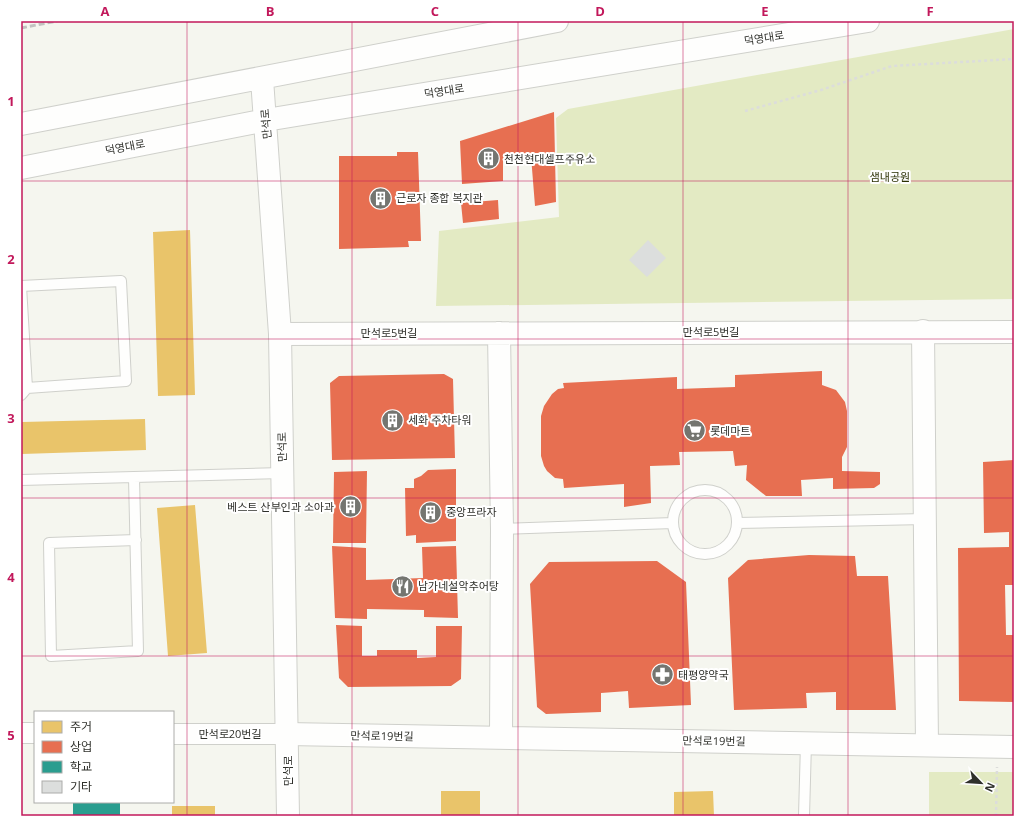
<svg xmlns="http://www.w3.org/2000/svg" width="1035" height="837" font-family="'Open Sans','Noto Sans KR',sans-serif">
<rect width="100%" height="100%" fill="#f5f6ef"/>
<!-- green -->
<path fill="#e3eac3" d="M 1014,29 L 1014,299 L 436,306 L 439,231 L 559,217 L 556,118 L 568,109 Z
M 929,772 L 1014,772 L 1014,816 L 929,816 Z"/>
<!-- homes -->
<path fill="#e9c46a" d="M 190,230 L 195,395 L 158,396 L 153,232 Z
M 145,419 L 146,450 L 22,454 L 22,422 Z
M 195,505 L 207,653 L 168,656 L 157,508 Z
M 441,791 L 480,791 L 480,816 L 441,816 Z
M 713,791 L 714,816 L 674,816 L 674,792 Z
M 172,806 L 215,806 L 215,816 L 172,816 Z"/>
<!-- shops -->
<path fill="#e76f51" d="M 554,112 L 556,202 L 535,206 L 531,156 L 503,161 L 503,181 L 462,184 L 460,141 Z
M 397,152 L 418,152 L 421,241 L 408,241 L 409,247 L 339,249 L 339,156 L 397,156 Z
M 498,200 L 499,219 L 463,223 L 461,203 Z
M 822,371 L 822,385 L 836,390 L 845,402 L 847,411 L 847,447 L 842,457 L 842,471 L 880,472 L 880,484 L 874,488 L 833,489 L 833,478 L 801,480 L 802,496 L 766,496 L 746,480 L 747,465 L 735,466 L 733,451 L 679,452 L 680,465 L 650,466 L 651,503 L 624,507 L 624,484 L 564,488 L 563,479 L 555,478 L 547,471 L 544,466 L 541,456 L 541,416 L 544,406 L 552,394 L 558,389 L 564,388 L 563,383 L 677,377 L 677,389 L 735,387 L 735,375 Z
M 444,374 L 453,379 L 455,458 L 332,460 L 330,383 L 339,376 Z
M 1014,460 L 1014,585 L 1005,585 L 1006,635 L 1014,635 L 1014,702 L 959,701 L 958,548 L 1009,547 L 1009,532 L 984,533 L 983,462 Z
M 456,469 L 456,541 L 416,543 L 416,535 L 406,536 L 405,488 L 414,488 L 414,479 L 421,476 L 428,470 Z
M 367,471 L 366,543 L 333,543 L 334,472 Z
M 332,546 L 366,548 L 366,580 L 423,578 L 422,547 L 456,546 L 458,618 L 424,617 L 424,610 L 367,609 L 367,619 L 335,618 Z
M 809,555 L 855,556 L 857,576 L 888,576 L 896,710 L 836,710 L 836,692 L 806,693 L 807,708 L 734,710 L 728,578 L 748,560 Z
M 657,561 L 686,582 L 691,705 L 629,708 L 628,691 L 601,693 L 601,712 L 546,714 L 537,707 L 530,584 L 549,562 Z
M 336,625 L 362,626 L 362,656 L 377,656 L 377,650 L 417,650 L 417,658 L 436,657 L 436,626 L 462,626 L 461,679 L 451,686 L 348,687 L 339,678 Z"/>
<!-- schools -->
<path fill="#2a9d8f" d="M 73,802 L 120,802 L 120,816 L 73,816 Z"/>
<!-- building -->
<path fill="#dcdedd" d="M 648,240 L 666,258 L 647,277 L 629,260 Z"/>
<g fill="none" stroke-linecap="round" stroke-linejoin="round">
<defs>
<path id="service" d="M 21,395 L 27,388 L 21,286 L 121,281 L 126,381 L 27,388
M 134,478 L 138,651 L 51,656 L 49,543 L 136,540
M 21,480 L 282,473
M673 522a32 32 0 1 1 64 0a32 32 0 1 1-64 0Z
M 737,523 L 925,519
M 502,529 L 673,523
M 804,816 L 806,743"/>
<path id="minor" d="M 21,733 L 35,733
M 173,734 L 287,734"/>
<path id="tertiary" d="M 923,331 L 927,745
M 499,333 L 502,529 L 501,737
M 280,334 L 1014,332
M 287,734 L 1014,747"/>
<path id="secondary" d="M 262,79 L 280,334 L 288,816
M 21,124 L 557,21
M 21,168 L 266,120 L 868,21"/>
</defs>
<!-- service casing -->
<use href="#service" stroke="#cfd0cb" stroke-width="12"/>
<!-- minor casing -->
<use href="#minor" stroke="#cfd0cb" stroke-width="22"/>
<!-- tertiary casing -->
<use href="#tertiary" stroke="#cfd0cb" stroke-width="24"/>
<!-- secondary casing -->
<use href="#secondary" stroke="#cfd0cb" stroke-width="24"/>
<!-- path -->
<path stroke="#dcdddb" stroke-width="2.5" stroke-dasharray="3 3" stroke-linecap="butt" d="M 745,111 L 821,90 L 892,66 L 1014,59
M 996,816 L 997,767"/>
<!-- service -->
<use href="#service" stroke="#fefefd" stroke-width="10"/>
<!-- minor -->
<use href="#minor" stroke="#fefefd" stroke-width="20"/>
<!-- tertiary -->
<use href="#tertiary" stroke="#fefefd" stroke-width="22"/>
<!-- secondary -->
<use href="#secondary" stroke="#fefefd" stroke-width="22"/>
<!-- rail -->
<path stroke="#c2c2c0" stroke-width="3" stroke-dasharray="6 3" stroke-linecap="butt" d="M 21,28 L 57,21"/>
</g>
<!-- grid -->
<path fill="none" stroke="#c2185b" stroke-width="1" stroke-opacity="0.55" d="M 187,21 L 187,816M 352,21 L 352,816M 518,21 L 518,816M 683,21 L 683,816M 848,21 L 848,816M 21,181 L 1014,181M 21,339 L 1014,339M 21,498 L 1014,498M 21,656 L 1014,656"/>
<!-- icons -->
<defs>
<symbol id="building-disc" viewBox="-11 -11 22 22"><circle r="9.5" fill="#747570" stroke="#fff"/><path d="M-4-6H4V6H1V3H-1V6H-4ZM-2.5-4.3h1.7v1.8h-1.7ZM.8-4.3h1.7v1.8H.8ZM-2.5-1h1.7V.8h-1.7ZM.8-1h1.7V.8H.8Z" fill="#fff"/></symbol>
<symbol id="supermarket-disc" viewBox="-11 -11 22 22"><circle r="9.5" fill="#747570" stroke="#fff"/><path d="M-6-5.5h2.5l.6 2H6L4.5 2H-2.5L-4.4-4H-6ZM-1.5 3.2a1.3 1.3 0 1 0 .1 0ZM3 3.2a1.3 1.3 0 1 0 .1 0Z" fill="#fff"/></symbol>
<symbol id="restaurant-disc" viewBox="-11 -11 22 22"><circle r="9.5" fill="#747570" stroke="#fff"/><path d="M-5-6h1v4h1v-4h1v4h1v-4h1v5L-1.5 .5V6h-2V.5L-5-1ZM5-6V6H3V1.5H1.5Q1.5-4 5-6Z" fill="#fff"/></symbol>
<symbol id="pharmacy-disc" viewBox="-11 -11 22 22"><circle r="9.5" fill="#747570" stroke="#fff"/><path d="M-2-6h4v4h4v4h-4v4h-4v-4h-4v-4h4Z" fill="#fff"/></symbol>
</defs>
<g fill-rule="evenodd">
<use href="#building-disc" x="476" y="146" width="25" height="25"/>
<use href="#building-disc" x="368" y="186" width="25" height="25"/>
<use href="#building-disc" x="380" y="408" width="25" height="25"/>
<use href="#supermarket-disc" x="682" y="418" width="25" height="25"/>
<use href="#building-disc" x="338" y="494" width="25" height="25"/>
<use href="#building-disc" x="418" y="500" width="25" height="25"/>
<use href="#restaurant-disc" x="390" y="574" width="25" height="25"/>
<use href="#pharmacy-disc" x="650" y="662" width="25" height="25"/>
</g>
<g text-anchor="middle" stroke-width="4" stroke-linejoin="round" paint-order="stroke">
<!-- street labels -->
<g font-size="11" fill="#2f302b" stroke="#fff">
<text transform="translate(764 38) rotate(-9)" y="4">덕영대로</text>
<text transform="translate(444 91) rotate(-9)" y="4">덕영대로</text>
<text transform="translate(266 124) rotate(-95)" y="4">만석로</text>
<text transform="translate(125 147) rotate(-11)" y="4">덕영대로</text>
<text x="711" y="336">만석로5번길</text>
<text x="389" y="337">만석로5번길</text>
<text transform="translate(282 447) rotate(-91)" y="4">만석로</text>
<text x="230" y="738">만석로20번길</text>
<text transform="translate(382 736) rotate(1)" y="4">만석로19번길</text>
<text transform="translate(714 741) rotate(1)" y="4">만석로19번길</text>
<text transform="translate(288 771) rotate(-90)" y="4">만석로</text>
</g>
<!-- poi labels -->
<g font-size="11" fill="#2f302b" stroke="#fff" text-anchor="start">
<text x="504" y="163">천천현대셀프주유소</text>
<text x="396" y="202">근로자 종합 복지관</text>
<text x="408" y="424">세화 주차타워</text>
<text x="710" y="435">롯데마트</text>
<text x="334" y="511" text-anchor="end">베스트 산부인과 소아과</text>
<text x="446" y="516">중앙프라자</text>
<text x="418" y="590">남가네설악추어탕</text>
<text x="678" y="679">태평양약국</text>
</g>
<!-- park labels -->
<g font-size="11" fill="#2b3003" stroke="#fff">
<text x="890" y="181">샘내공원</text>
</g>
</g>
<!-- border -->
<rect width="1035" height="837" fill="none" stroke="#ffffff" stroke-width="44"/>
<!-- legend -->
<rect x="34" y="711" width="140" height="92" fill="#ffffff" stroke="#acacaa"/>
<rect x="42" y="721" width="20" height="12" fill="#e9c46a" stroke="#acacaa"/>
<text x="70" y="731" font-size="12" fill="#2f302b">주거</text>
<rect x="42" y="741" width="20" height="12" fill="#e76f51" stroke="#acacaa"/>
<text x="70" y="751" font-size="12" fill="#2f302b">상업</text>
<rect x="42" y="761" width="20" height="12" fill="#2a9d8f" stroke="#acacaa"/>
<text x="70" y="771" font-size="12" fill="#2f302b">학교</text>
<rect x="42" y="781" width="20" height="12" fill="#dcdedd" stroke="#acacaa"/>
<text x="70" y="791" font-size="12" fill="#2f302b">기타</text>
<!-- north arrow -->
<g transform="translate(981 783) rotate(115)" stroke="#ffffff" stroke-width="3" paint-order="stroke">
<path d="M0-3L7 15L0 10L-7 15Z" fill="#2f302b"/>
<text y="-6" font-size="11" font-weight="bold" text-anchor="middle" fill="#2f302b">N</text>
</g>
<rect x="22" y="22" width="991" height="793" fill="none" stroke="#c2185b" stroke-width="1.5"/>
<g font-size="13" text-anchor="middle" font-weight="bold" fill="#c2185b">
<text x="105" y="16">A</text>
<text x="270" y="16">B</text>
<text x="435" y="16">C</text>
<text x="600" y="16">D</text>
<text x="765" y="16">E</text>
<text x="930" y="16">F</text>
<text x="11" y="106">1</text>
<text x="11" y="264">2</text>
<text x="11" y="423">3</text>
<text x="11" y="582">4</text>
<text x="11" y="740">5</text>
</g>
</svg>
